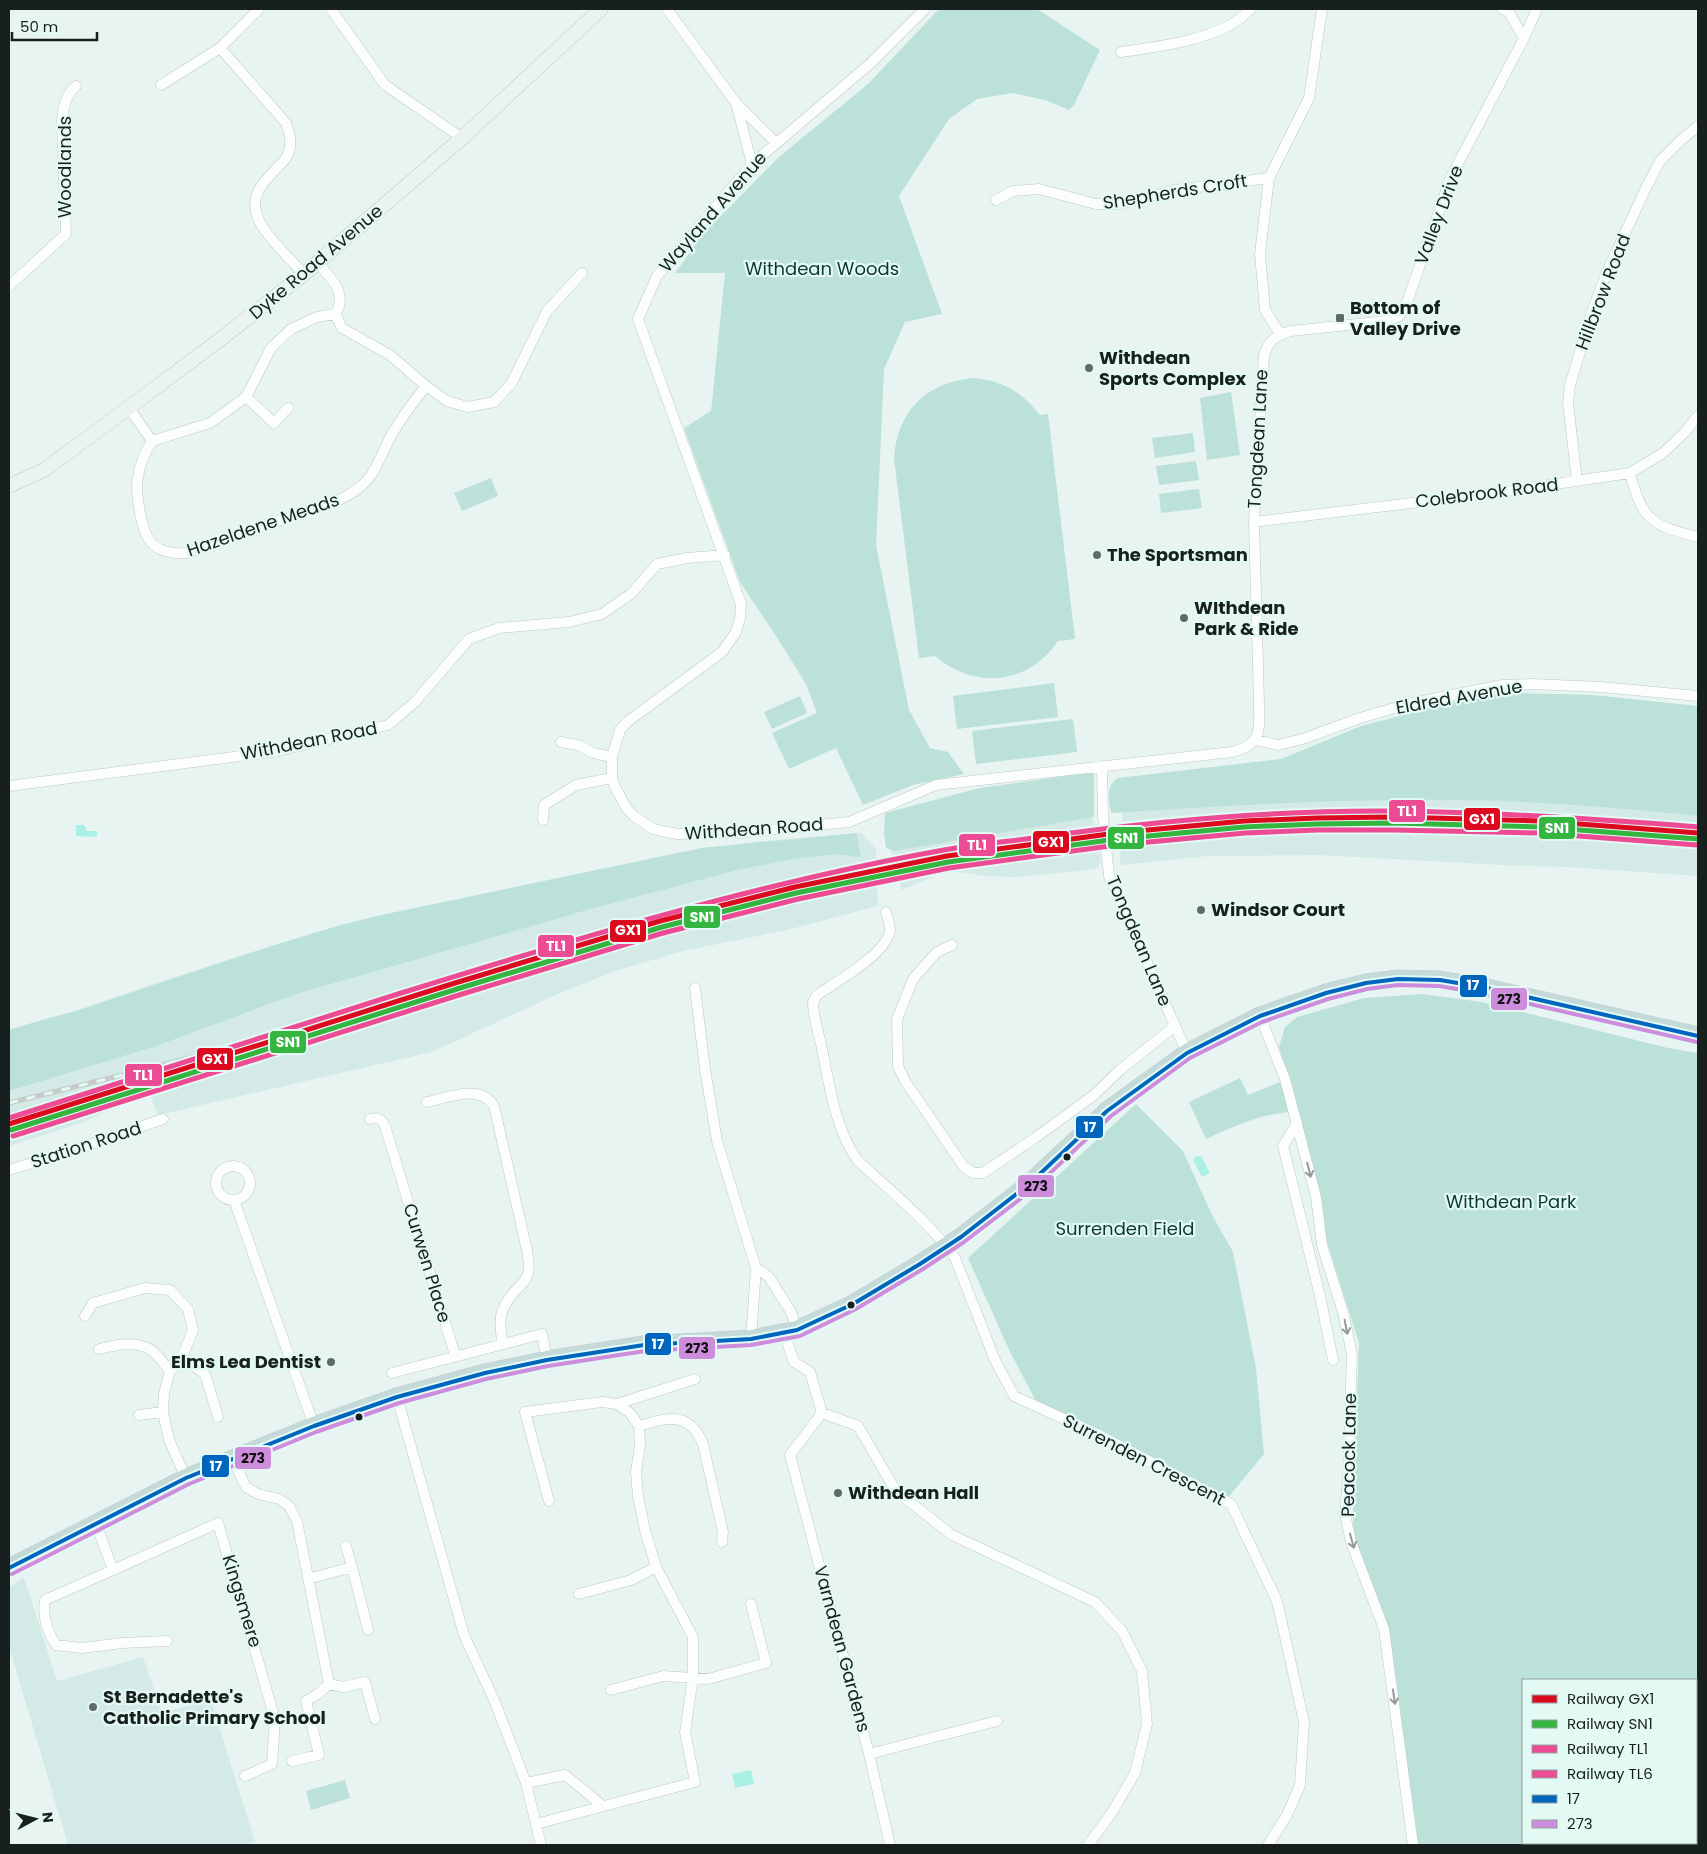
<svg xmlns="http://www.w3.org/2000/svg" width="1707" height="1854" font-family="Poppins,sans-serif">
<rect width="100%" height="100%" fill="#e8f4f1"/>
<!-- built -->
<path fill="#d3eae6" d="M 1698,787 L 1698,876 L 1568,867 L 1502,865 L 1320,855 L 1208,856 L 1120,865 L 1123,804 Z
M 1089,812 L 1095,825 L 1095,837 L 1098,839 L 1101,863 L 1095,869 L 1018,877 L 985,876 L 952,871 L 943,872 L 902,890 L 890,845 Z
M 859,833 L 862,834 L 870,842 L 877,852 L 875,860 L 878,906 L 787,930 L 683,951 L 615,971 L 558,994 L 432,1052 L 158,1115 L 151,1097 L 119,1107 L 75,1125 L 9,1146 L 9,1030 L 82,1009 L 150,985 L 336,926 L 377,916 L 702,848 L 765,841 Z
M 24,1577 L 57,1681 L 143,1657 L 162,1713 L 211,1700 L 255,1842 L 243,1845 L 68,1845 L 9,1646 L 9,1588 Z"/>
<!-- green -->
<path fill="#bbe1d9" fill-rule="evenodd" d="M 939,9 L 1037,9 L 1100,50 L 1074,105 L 1069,110 L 1045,100 L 1013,93 L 977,99 L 949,119 L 899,196 L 942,314 L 905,322 L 884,369 L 876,545 L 909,710 L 930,748 L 948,752 L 964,774 L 913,785 L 863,805 L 836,748 L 789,769 L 772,733 L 817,713 L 806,684 L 776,636 L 740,582 L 684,428 L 711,411 L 725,273 L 675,273 L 704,233 L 779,157 L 868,84 Z
M 974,378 C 1003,381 1022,392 1040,415 L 1048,414 L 1075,639 L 1058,641 C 1028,685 975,690 935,656 L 919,658 L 894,459 C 897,411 926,382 974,378 Z
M 1231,392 L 1240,455 L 1207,460 L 1200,398 Z
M 1193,433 L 1195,452 L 1155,458 L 1152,438 Z
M 1196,461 L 1199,480 L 1159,485 L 1156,466 Z
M 491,478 L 498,496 L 462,511 L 454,493 Z
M 1199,489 L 1202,508 L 1161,513 L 1159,494 Z
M 1054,683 L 1058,717 L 957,729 L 953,696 Z
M 1518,693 L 1593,695 L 1698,706 L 1698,816 C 1598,805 1496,798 1395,800 C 1300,801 1205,807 1111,813 C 1109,800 1105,786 1118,778 L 1281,759 L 1361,726 L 1477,696 Z
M 800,696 L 807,713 L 772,729 L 764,712 Z
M 1073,719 L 1077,752 L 976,764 L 972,731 Z
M 1094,772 L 1094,817 L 894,851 L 886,848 L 884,832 L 885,813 L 980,788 Z
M 856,833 L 861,857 L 836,854 L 792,859 L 741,869 L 590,909 L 296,994 L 156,1046 L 9,1091 L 9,1030 C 33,1022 58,1016 82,1009 C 180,977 277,941 377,916 L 702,848 Z
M 1422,994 L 1482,1002 L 1668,1048 L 1698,1053 L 1698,1845 L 1418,1845 L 1391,1646 L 1386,1621 L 1374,1588 L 1354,1541 L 1353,1515 L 1359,1343 L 1327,1242 L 1307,1142 L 1279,1047 L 1285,1027 L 1297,1017 L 1364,998 ZM 1523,1680 L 1696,1680 L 1696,1843 L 1523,1843 Z
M 1240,1078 L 1248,1095 L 1280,1082 L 1290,1112 C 1257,1115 1236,1126 1206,1139 L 1189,1102 Z
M 1136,1104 L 1183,1151 L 1212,1215 L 1233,1252 L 1256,1368 L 1264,1454 L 1226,1500 L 1036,1401 L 1010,1352 L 968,1258 Z
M 345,1780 L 350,1798 L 311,1810 L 306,1791 Z"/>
<!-- water -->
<path fill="#abf0e4" d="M 76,825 L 84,825 L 87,831 L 97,831 L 97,837 L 76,836 Z
M 1196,1156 L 1201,1156 L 1210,1173 L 1202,1177 L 1193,1160 Z
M 751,1770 L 754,1784 L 735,1788 L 732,1774 Z"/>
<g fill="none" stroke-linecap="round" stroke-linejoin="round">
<defs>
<path id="street" d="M 259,9 L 220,48 L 286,123 C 290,134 293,145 287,156 C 285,161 280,164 277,168 C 260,185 247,199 261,224 C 268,238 292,261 304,274
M 331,9 L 385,85 L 462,138
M 667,9 L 736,103
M 925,9 L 871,63 L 752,164 L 657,276 L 638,319 L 741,604 L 740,618 L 736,632 L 722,652 L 627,722 L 620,730 L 612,757 L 612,778 L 615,787 L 627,809 L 634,816 L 653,829 L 677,834 L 736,833 L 849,822 L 936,785 L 1232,752 C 1263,744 1259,731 1259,703 L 1254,522 L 1264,355 C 1269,340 1275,336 1291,331 L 1386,321 L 1399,316 L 1406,305 L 1451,177 L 1524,38 L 1537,9
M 1502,9 L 1508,11 L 1524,38
M 1121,52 C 1156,47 1198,42 1230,25 C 1238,21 1245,14 1251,9
M 161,85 L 220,48
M 752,164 L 736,103 L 775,142
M 996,200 L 1013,191 L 1039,189 L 1096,204 L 1119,204 L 1175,190 L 1269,178
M 317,262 C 330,277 349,294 335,314 L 342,328 L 390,355 L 426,386 L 447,401 L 468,407 L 494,402 L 511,384 L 547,311 L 582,273
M 9,286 L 66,234 L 62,120 C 63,108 67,93 76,86
M 335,314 L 317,317 L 291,329 L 271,348 L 246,397 L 210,423 L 152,441 C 145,452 140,463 138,477 C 135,492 141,529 150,541 C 158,552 174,554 186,553 L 341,499 C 377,481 375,465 392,434 C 402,417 414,401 426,386
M 1280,334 L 1265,310 L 1260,254 L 1269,178 L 1309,98 L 1322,9
M 246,397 L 274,423 L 288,408
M 129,408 L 152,441
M 1630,473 C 1642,520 1652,526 1698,537
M 1577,481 L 1568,403 L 1570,385 L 1593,309 L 1607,272 L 1645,190 L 1660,161 L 1681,140 L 1698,126
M 1254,522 L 1494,493 L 1630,473 L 1663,453 L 1684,433 L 1698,416
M 1256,740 L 1278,745 L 1306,738 L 1360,718 L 1408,704 L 1503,685 L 1532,684 L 1601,687 L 1698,696
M 561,742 L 578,745 L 593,753 L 612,757
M 1102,766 L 1103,816 L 1109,876 L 1187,1053
M 9,786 L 279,751 L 388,725 L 415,702 L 469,639 L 499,628 L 569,622 L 602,614 L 632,593 L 657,564 L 687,558 L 725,555
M 543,820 L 544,805 L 576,785 L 612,778
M 886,912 C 888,918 890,925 890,931 C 886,954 836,982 817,995 L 813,1002 C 813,1016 818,1031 821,1044 C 829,1082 835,1130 858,1161 C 889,1189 932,1225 955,1258 L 995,1360 L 1014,1396 L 1097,1434 L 1231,1504 L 1277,1601 L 1304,1722 L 1300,1785 L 1287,1815 L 1268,1845
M 952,945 L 937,952 L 913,979 L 897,1019 L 898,1066 L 905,1081 L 964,1167 L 973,1173 L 983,1173 L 1035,1138 L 1094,1095 L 1120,1070 L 1175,1026
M 695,988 L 705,1069 L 717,1141 L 756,1268 L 751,1339
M 1260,1016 L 1285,1079 L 1316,1197 L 1322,1245 L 1343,1312 L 1352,1354 L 1348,1477 L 1345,1514 L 1351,1542 L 1384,1629 L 1413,1845
M 427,1102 C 448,1098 480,1083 494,1106 L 527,1250 C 528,1258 530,1266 528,1274 C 526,1281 521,1285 516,1290 C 499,1309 498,1319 503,1344
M 370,1119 C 378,1117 381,1119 385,1126 L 455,1355
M 1297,1123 L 1283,1146 L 1320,1296 L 1333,1360
M216 1183a17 17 0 1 1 34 0a17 17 0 1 1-34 0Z
M 9,1170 L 74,1150 L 163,1119
M 234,1200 L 314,1426
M 756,1268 L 769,1277 L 791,1312 L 797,1330
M 85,1316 L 93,1303 L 145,1288 L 170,1290 L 188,1309 L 193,1330 L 182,1357 L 170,1371 L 164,1393 L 163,1412 L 169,1440 L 186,1478
M 784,1333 L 794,1362 L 810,1372 L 822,1413
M 99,1349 C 115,1345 136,1340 151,1350 C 158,1355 164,1364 170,1371
M 182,1357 L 205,1374 L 218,1417
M 392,1373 L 542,1334 L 547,1360
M 397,1397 L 464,1635 L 495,1702 L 526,1783 L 541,1845
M 617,1404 L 695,1379
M 139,1415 L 163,1412
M 639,1426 C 668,1417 689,1411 703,1444 L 723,1532 L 722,1542
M 232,1458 L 246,1487 L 258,1494 L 279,1499 L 289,1506 L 297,1521 L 329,1684 L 318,1694 L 306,1701 L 319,1755 L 292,1761
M 96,1524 L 113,1570 L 45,1600 C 42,1617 47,1631 56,1645 L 82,1648 L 122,1643 L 167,1641
M 346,1546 L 352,1567
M 113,1570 L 218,1523 L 275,1719 L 272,1764 L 245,1776
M 308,1579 L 352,1567 L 368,1630
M 579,1594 L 631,1580 L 656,1567
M 329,1684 L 343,1687 L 365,1682 L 375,1719
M 611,1690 L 663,1676 L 708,1679 L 766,1663 L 751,1604
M 869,1754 L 997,1721
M 526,1783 L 565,1775 L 603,1806
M 536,1824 L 695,1782 L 685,1732 L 693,1678 L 693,1637 L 656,1567 L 645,1530 L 638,1496 L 636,1472 L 640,1445 L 639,1426 L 630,1413 L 617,1404 L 602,1402 L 525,1412 L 549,1501
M 890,1845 L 869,1754 L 790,1455 L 822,1413 L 858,1426 L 896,1491 L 952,1535 L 1095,1602 L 1122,1631 L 1142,1671 L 1147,1724 L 1135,1773 L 1111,1814 L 1088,1845"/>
<path id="secondary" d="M 9,486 L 44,470 L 108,423 L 218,341 L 304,274 L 462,138 L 601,9"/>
<path id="highway" d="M 9,1568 L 186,1478 L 314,1426 L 397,1397 L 485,1373 L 547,1360 L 644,1345 L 751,1339 L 797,1330 L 853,1304 L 920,1264 L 961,1237 L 1028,1185 L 1107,1111 L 1187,1053 L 1260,1016 L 1326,993 L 1366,983 L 1398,979 L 1440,980 L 1487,988 L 1698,1036"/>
</defs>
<!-- street casing -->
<use href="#street" stroke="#bfc9c7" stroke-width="11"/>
<!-- secondary casing -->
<use href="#secondary" stroke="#bfc9c7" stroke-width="15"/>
<!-- highway casing -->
<use href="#highway" stroke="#c9cecd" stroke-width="19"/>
<!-- street -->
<use href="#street" stroke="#fcfdfd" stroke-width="10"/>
<!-- secondary -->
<use href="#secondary" stroke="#ebf2f2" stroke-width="14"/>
<!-- highway -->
<use href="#highway" stroke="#c4dad8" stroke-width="18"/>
<defs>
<path id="rail" d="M 9,1103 L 151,1068 L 245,1043"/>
</defs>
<!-- rail casing -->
<use href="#rail" stroke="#c7cac9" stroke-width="5"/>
<!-- rail -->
<use href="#rail" stroke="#e3f9f4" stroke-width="3" stroke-dasharray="9" stroke-linecap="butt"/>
<defs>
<path id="bus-1" d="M 9,1568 L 186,1478 L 314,1426 L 397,1397 L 485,1373 L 547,1360 L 644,1345 L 751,1339 L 797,1330 L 853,1304 L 920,1264 L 961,1237 L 1028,1185 L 1107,1111 L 1187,1053 L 1260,1016 L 1326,993 L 1366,983 L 1398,979 L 1440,980 L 1487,988 L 1698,1036"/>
<path id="bus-2" d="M 12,1574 L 189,1484 L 316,1432 L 399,1403 L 486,1379 L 548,1366 L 645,1351 L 751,1345 L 800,1336 L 856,1309 L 923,1269 L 964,1242 L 1032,1190 L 1111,1116 L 1190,1058 L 1262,1022 L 1328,999 L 1367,989 L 1398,985 L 1439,986 L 1486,994 L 1697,1042"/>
</defs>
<!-- bus-1 casing -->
<use href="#bus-1" stroke="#e3f9f4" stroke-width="8"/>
<!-- bus-2 casing -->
<use href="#bus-2" stroke="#e3f9f4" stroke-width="8"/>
<!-- bus-1 -->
<use href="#bus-1" stroke="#0065bd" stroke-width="4"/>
<!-- bus-2 -->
<use href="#bus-2" stroke="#ce8cdd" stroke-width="4"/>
<defs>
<path id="rail-1" d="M 9,1124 L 455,983 L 660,921 L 795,887 L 947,856 L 1116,833 L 1244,821 L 1317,818 L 1393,817 L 1540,821 L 1698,833"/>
<path id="rail-2" d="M 11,1130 L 457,989 L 662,927 L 796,893 L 948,862 L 1117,839 L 1244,827 L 1317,824 L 1393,823 L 1540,827 L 1698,839"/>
<path id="rail-3" d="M 9,1118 C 139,1076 269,1035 398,994 C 578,938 759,883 944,850 C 979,844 1013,841 1048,836 C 1163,820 1278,810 1394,811 C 1496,812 1597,819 1698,827"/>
<path id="rail-4" d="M 13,1136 L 459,995 L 663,933 L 798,899 L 949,868 L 1117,845 L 1245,833 L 1317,830 L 1393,830 L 1539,833 L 1697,845"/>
</defs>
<!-- rail-1 casing -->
<use href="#rail-1" stroke="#e3f9f4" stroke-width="9"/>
<!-- rail-2 casing -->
<use href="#rail-2" stroke="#e3f9f4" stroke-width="9"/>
<!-- rail-3 casing -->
<use href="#rail-3" stroke="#e3f9f4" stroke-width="9"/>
<!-- rail-4 casing -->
<use href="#rail-4" stroke="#e3f9f4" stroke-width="9"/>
<!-- rail-1 -->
<use href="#rail-1" stroke="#dc0a1e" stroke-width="5"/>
<!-- rail-2 -->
<use href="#rail-2" stroke="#33b540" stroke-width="5"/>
<!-- rail-3 -->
<use href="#rail-3" stroke="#ee4b95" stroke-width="5"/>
<!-- rail-4 -->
<use href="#rail-4" stroke="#ee4b95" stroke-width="5"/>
</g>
<!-- one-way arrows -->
<defs><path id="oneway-shaft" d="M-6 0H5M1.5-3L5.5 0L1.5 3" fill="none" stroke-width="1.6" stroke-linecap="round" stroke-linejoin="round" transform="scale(1.25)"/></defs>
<g stroke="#959a99">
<use href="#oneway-shaft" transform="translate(1309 1170) rotate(76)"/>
<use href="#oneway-shaft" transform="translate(1346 1327) rotate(79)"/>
<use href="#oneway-shaft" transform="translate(1352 1541) rotate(74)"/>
<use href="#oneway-shaft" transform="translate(1394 1697) rotate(82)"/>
</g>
<!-- markers -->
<g fill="#616a68" stroke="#e3f9f4" stroke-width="2">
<rect x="1335" y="313" width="10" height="10" rx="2.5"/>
<circle cx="1089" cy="368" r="5"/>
<circle cx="1097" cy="555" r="5"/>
<circle cx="1184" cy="618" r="5"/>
<circle cx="1201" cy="910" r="5"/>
<circle cx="331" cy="1362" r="5"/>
<circle cx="838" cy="1493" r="5"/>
<circle cx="93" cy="1707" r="5"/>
</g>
<g fill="#18201f" stroke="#e3f9f4" stroke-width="2">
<circle cx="1067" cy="1157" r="4.5"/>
<circle cx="851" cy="1305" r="4.5"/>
<circle cx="359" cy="1417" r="4.5"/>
</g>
<g text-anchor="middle" stroke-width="4.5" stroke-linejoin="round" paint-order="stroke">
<!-- street labels -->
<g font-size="18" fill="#18201f" stroke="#e3f9f4">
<text transform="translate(65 167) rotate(-90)" y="6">Woodlands</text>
<text transform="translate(1175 192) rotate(-9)" y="6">Shepherds Croft</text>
<text transform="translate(713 212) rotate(-49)" y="6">Wayland Avenue</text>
<text transform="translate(1439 215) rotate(-69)" y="6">Valley Drive</text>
<text transform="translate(316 262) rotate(-40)" y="6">Dyke Road Avenue</text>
<text transform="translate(1603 292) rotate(-69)" y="6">Hillbrow Road</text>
<text transform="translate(1258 439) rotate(-87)" y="6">Tongdean Lane</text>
<text transform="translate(1487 493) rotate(-7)" y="6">Colebrook Road</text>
<text transform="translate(263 525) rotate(-19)" y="6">Hazeldene Meads</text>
<text transform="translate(1459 697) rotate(-10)" y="6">Eldred Avenue</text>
<text transform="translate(309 741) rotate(-11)" y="6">Withdean Road</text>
<text transform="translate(754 829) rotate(-4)" y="6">Withdean Road</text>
<text transform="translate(1139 941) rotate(67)" y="6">Tongdean Lane</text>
<text transform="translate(86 1145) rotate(-18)" y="6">Station Road</text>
<text transform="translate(427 1263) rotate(73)" y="6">Curwen Place</text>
<text transform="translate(1349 1455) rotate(-89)" y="6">Peacock Lane</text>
<text transform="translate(1144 1460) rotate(27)" y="6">Surrenden Crescent</text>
<text transform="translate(242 1601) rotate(73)" y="6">Kingsmere</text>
<text transform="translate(842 1649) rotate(75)" y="6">Varndean Gardens</text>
</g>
<!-- park labels -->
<g font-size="18" fill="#0a3832" stroke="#e3f9f4">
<text x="822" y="275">Withdean Woods</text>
<text x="1511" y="1208">Withdean Park</text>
<text x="1125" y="1235">Surrenden Field</text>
</g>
<!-- poi labels -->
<g font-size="18" font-weight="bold" fill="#18201f" stroke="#e3f9f4" text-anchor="start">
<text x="1350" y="314">Bottom of<tspan x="1350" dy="21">Valley Drive</tspan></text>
<text x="1099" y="364">Withdean<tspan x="1099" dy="21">Sports Complex</tspan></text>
<text x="1107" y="561">The Sportsman</text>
<text x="1194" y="614">WIthdean<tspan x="1194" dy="21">Park &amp; Ride</tspan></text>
<text x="1211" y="916">Windsor Court</text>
<text x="321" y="1368" text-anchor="end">Elms Lea Dentist</text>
<text x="848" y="1499">Withdean Hall</text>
<text x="103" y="1703">St Bernadette's<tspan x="103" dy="21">Catholic Primary School</tspan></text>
</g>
</g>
<g stroke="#e3f9f4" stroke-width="2">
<rect x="1388" y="799" width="38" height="24" rx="5" fill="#ee4b95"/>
<rect x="1463" y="807" width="38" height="24" rx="5" fill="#dc0a1e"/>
<rect x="1538" y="816" width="38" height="24" rx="5" fill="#33b540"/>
<rect x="1107" y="826" width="38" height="24" rx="5" fill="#33b540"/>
<rect x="1032" y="830" width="38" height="24" rx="5" fill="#dc0a1e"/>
<rect x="958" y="833" width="38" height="24" rx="5" fill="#ee4b95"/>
<rect x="683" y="905" width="38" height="24" rx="5" fill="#33b540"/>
<rect x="609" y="919" width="38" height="24" rx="5" fill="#dc0a1e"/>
<rect x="537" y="934" width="38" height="24" rx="5" fill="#ee4b95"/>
<rect x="1459" y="974" width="29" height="24" rx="5" fill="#0065bd"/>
<rect x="1490" y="987" width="38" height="24" rx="5" fill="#ce8cdd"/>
<rect x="269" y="1030" width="38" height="24" rx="5" fill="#33b540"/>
<rect x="196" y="1047" width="38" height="24" rx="5" fill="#dc0a1e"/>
<rect x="124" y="1063" width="39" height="24" rx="5" fill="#ee4b95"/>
<rect x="1075" y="1115" width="29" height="24" rx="5" fill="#0065bd"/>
<rect x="1017" y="1174" width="38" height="24" rx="5" fill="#ce8cdd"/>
<rect x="644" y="1332" width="28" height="24" rx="5" fill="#0065bd"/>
<rect x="678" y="1336" width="38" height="24" rx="5" fill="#ce8cdd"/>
<rect x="234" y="1446" width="38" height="24" rx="5" fill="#ce8cdd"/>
<rect x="201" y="1454" width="29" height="24" rx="5" fill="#0065bd"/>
</g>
<g font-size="14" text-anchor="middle" font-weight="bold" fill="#fff">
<text x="1407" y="816">TL1</text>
<text x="1482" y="824">GX1</text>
<text x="1557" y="833">SN1</text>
<text x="1126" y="843">SN1</text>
<text x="1051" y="847">GX1</text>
<text x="977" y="850">TL1</text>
<text x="702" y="922">SN1</text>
<text x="628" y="935">GX1</text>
<text x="556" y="951">TL1</text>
<text x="1473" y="990">17</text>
<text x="288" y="1047">SN1</text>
<text x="215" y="1064">GX1</text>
<text x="143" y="1080">TL1</text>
<text x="1090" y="1132">17</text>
<text x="658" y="1349">17</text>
<text x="216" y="1471">17</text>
</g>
<g font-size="14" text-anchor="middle" font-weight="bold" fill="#111">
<text x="1509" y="1004">273</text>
<text x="1036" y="1191">273</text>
<text x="697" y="1353">273</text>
<text x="253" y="1463">273</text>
</g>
<!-- border -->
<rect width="1707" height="1854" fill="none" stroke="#18201f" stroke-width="20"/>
<!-- legend -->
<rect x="1522" y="1679" width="175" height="165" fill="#e3f9f4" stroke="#92a29f"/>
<rect x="1532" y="1695" width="25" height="8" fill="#dc0a1e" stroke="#92a29f"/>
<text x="1567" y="1704" font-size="15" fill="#18201f">Railway GX1</text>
<rect x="1532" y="1720" width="25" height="8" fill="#33b540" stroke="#92a29f"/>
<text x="1567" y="1729" font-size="15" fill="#18201f">Railway SN1</text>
<rect x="1532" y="1745" width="25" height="8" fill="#ee4b95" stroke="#92a29f"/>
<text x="1567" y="1754" font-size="15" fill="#18201f">Railway TL1</text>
<rect x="1532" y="1770" width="25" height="8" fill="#ee4b95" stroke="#92a29f"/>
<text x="1567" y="1779" font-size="15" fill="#18201f">Railway TL6</text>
<rect x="1532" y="1795" width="25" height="8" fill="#0065bd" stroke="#92a29f"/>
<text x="1567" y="1804" font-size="15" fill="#18201f">17</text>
<rect x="1532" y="1820" width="25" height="8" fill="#ce8cdd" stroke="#92a29f"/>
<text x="1567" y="1829" font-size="15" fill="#18201f">273</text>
<!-- north arrow -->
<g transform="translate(35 1819) rotate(83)" stroke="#e3f9f4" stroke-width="4" paint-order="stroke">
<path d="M0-4L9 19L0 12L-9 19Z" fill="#18201f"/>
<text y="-8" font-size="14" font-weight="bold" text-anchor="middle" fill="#18201f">N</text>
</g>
<!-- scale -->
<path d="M12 32v8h85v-8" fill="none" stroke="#18201f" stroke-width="2.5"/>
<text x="20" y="32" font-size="15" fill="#18201f" stroke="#e3f9f4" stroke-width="4" paint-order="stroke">50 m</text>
</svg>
